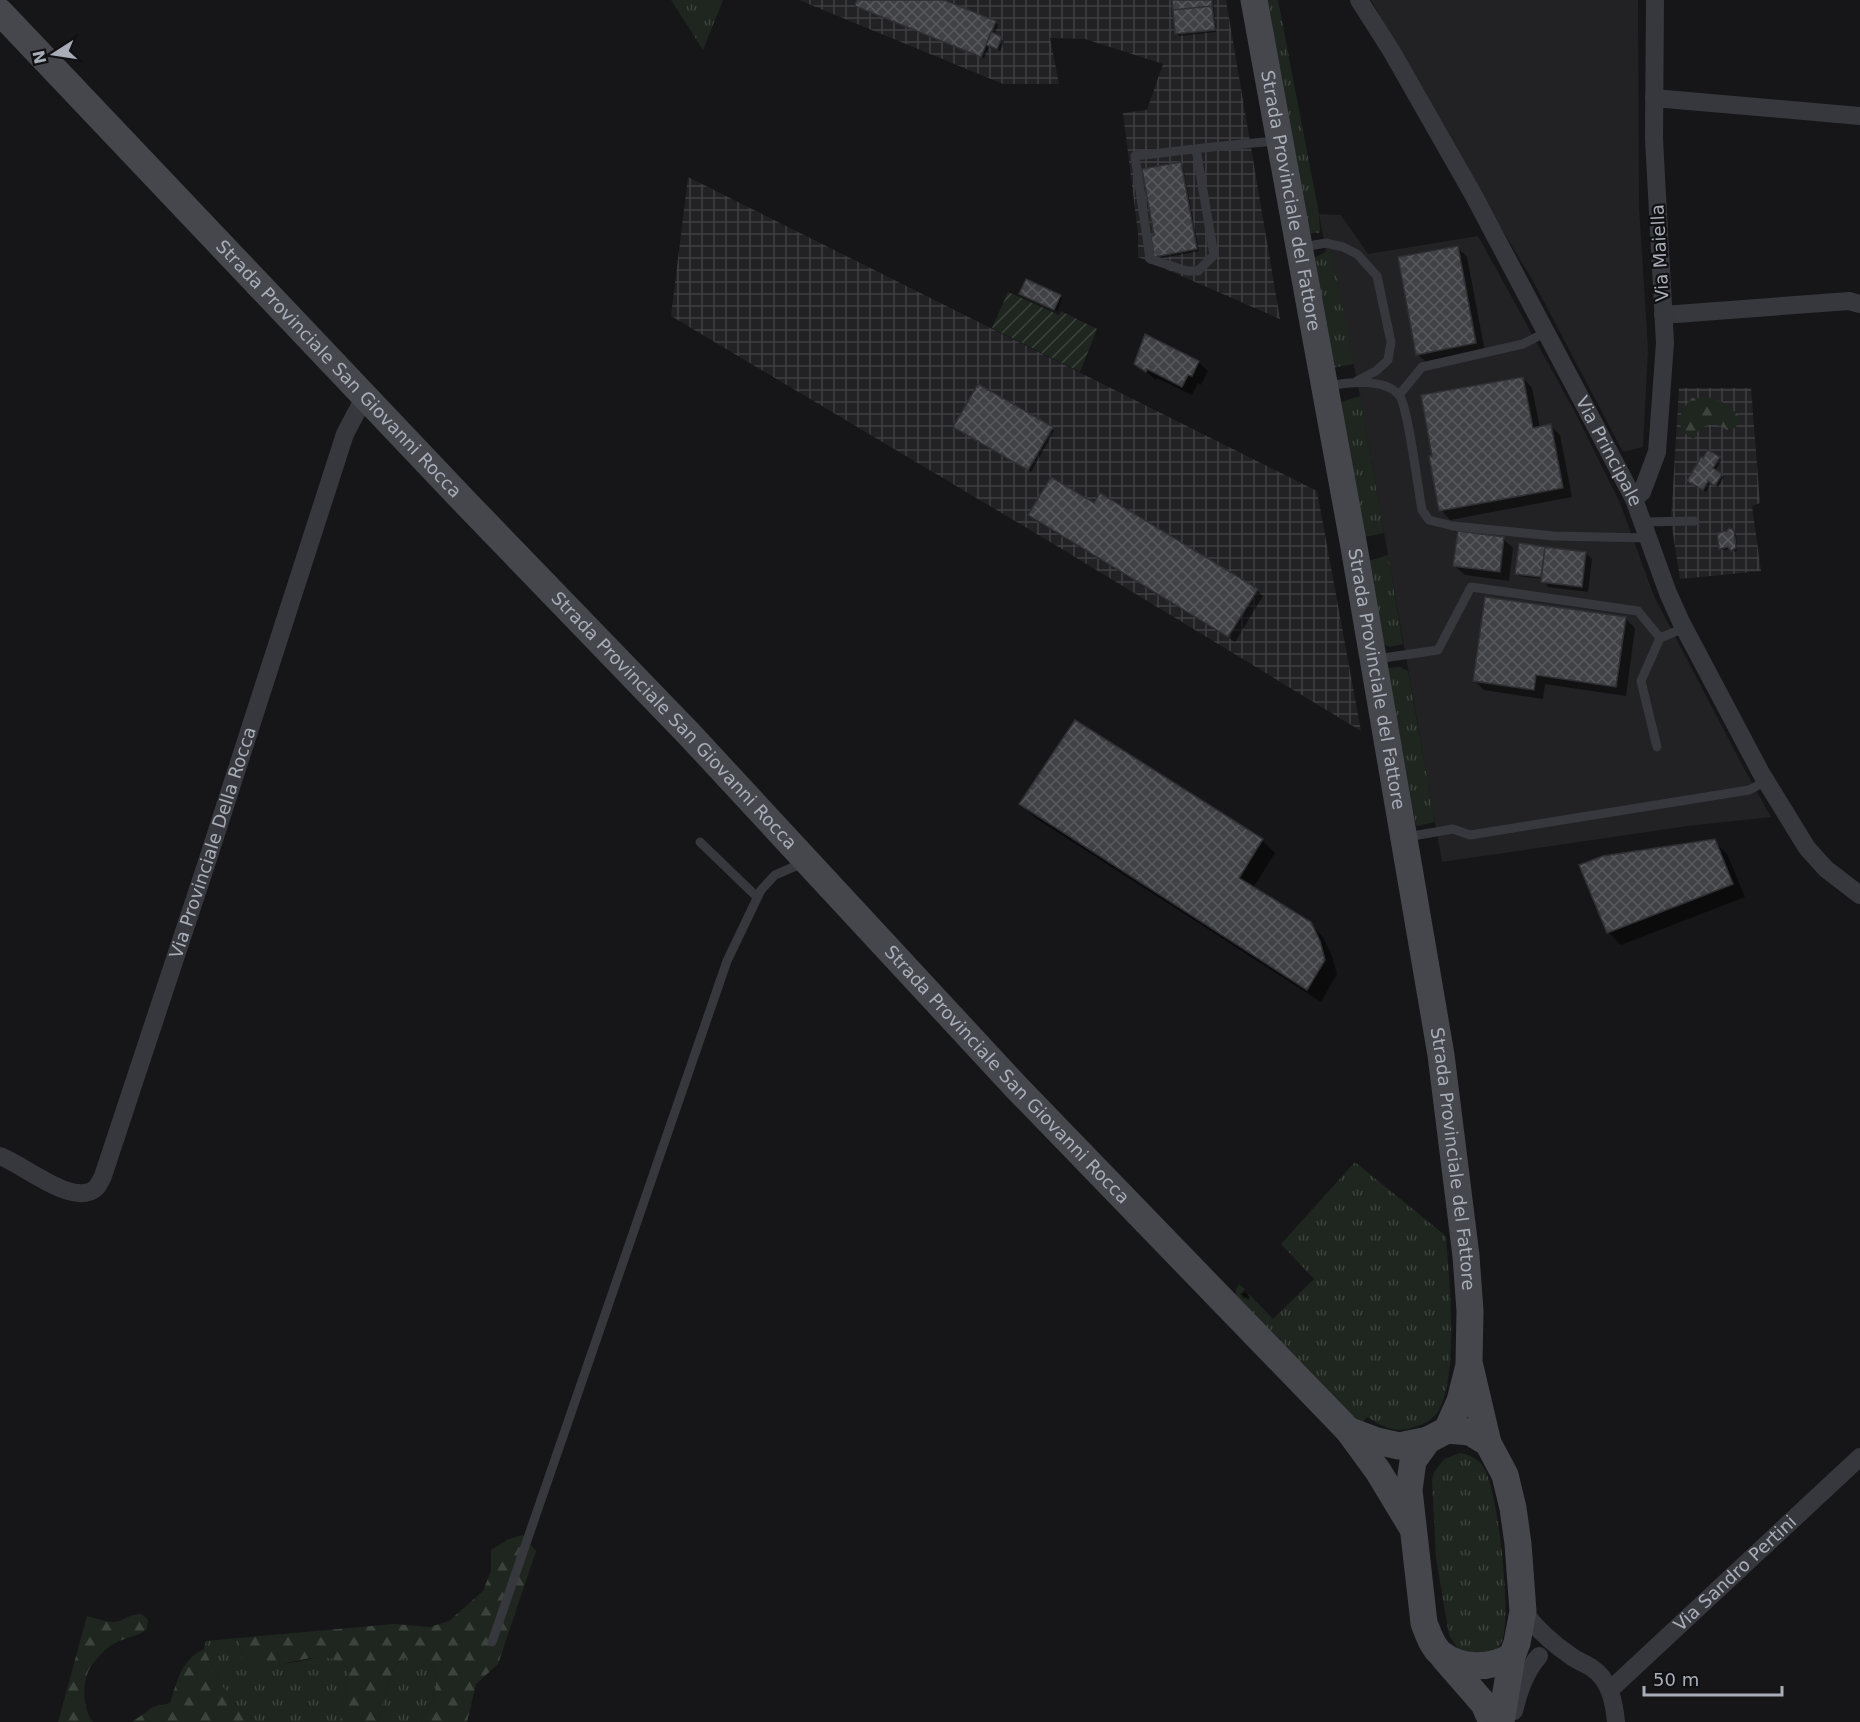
<svg xmlns="http://www.w3.org/2000/svg" width="1860" height="1722" font-family="'DejaVu Sans',sans-serif">
<defs>
<pattern id="industrial-grid" width="8" height="8" patternUnits="userSpaceOnUse" patternTransform="scale(1.5)"><rect width="8" height="8" fill="#222225"/><path d="M0 4h8M4 0v8" fill="none" stroke="#3f3f43"/></pattern>
<pattern id="grass-tufts" width="24" height="20" patternUnits="userSpaceOnUse" patternTransform="scale(1.5)"><rect width="24" height="20" fill="#1e261f"/><path d="M3 7l-1-3M5 7V3M7 7l1-3M15 17l-1-3M17 17v-4M19 17l1-3" fill="none" stroke="#3c433d"/></pattern>
<pattern id="forest-firs" width="22" height="20" patternUnits="userSpaceOnUse" patternTransform="scale(1.5)"><rect width="22" height="20" fill="#1e261f"/><path d="M5 1l3.5 6h-7zM16 11l3.5 6h-7z" fill="#3c433d"/></pattern>
<pattern id="garden-furrows" width="10" height="10" patternUnits="userSpaceOnUse" patternTransform="scale(1.5)"><rect width="10" height="10" fill="#1e261f"/><path d="M-1 1l2-2M0 10L10 0M9 11l2-2" fill="none" stroke="#3c433d"/></pattern>
<pattern id="building-cross-hatch" width="8" height="8" patternUnits="userSpaceOnUse" patternTransform="scale(1.5)"><rect width="8" height="8" fill="#404145"/><path d="M0 0l8 8M0 8l8-8" fill="none" stroke="#595a5e"/></pattern>
</defs>
<rect width="100%" height="100%" fill="#161618"/>
<!-- built -->
<path fill="#222225" d="M 1371,0 L 1638,0 L 1639,206 L 1648,349 L 1643,447 L 1623,452 L 1533,281 L 1457,155 Z
M 1319,214 L 1341,215 L 1368,254 L 1478,236 L 1575,412 L 1620,503 L 1654,596 L 1739,759 L 1771,817 L 1688,826 L 1442,862 L 1360,396 L 1331,250 L 1326,252 Z"/>
<!-- industrial -->
<path fill="url(#industrial-grid)" d="M 799,0 L 1226,0 L 1280,319 L 1138,257 L 1138,233 L 1123,113 L 1147,110 L 1163,64 L 1085,39 L 1050,38 L 1059,84 L 1003,84 Z
M 688,177 L 1317,491 L 1361,731 L 1052,543 L 671,316 Z
M 1679,388 L 1751,388 L 1760,503 L 1752,506 L 1761,571 L 1680,579 L 1671,521 Z"/>
<!-- grass -->
<path fill="url(#grass-tufts)" d="M 671,0 L 723,0 L 703,50 Z
M 1266,0 L 1278,0 L 1319,214 L 1320,233 L 1309,233 Z
M 1331,249 L 1354,364 L 1331,368 L 1314,258 Z
M 1360,396 L 1384,533 L 1364,537 L 1341,402 Z
M 1388,555 L 1403,644 L 1389,647 L 1383,644 L 1369,561 Z
M 1400,667 L 1408,671 L 1435,822 L 1416,826 L 1388,668 Z
M 1355,1162 L 1446,1236 C 1449,1278 1460,1379 1437,1413 C 1432,1420 1422,1425 1414,1427 C 1396,1434 1383,1427 1367,1417 L 1362,1423 L 1317,1387 L 1235,1298 L 1236,1290 L 1239,1284 L 1245,1289 L 1240,1294 L 1244,1299 L 1249,1294 L 1273,1319 L 1314,1279 L 1281,1244 Z
M 1460,1453 C 1470,1455 1477,1458 1483,1466 C 1498,1487 1511,1612 1503,1638 C 1501,1646 1496,1651 1489,1655 L 1460,1652 L 1449,1635 L 1436,1558 L 1432,1480 L 1434,1472 L 1444,1459 Z
M 238,1638 L 241,1653 C 254,1656 269,1662 282,1663 C 307,1665 325,1645 348,1669 L 340,1722 L 257,1722 L 236,1705 L 222,1686 L 204,1649 L 206,1641 Z
M 414,1657 L 426,1658 C 445,1681 434,1699 421,1722 L 378,1722 L 393,1669 L 403,1658 Z"/>
<!-- forest -->
<path fill="url(#forest-firs)" d="M 1708,397 C 1722,400 1731,406 1739,417 L 1739,422 L 1735,428 L 1727,430 C 1714,420 1700,424 1694,439 C 1673,430 1678,412 1692,398 Z
M 523,1535 L 536,1551 L 498,1664 L 476,1684 L 467,1722 L 421,1722 C 434,1699 445,1681 426,1658 L 403,1658 L 393,1669 L 378,1722 L 340,1722 L 348,1669 C 329,1649 307,1660 284,1663 C 273,1665 261,1664 249,1664 L 242,1658 L 238,1638 L 394,1624 L 430,1627 L 449,1621 L 483,1591 L 491,1571 L 491,1550 L 509,1539 Z
M 142,1614 L 148,1620 L 147,1629 C 136,1638 125,1637 113,1644 C 105,1649 91,1664 88,1672 C 82,1685 83,1711 93,1722 L 58,1722 L 87,1616 C 98,1619 112,1625 122,1620 C 130,1616 133,1614 142,1614 Z
M 204,1649 L 222,1686 L 236,1705 L 257,1722 L 132,1722 L 153,1707 L 170,1703 C 178,1680 180,1661 204,1649 Z"/>
<!-- garden -->
<path fill="url(#garden-furrows)" d="M 1008,292 L 1059,315 L 1061,311 L 1097,329 L 1080,372 L 992,328 Z"/>
<!-- shadow -->
<path fill="#0007" d="M 859,0 L 940,0 L 995,22 L 998,25 L 994,35 L 1004,41 L 1000,51 L 989,47 L 984,58 L 859,8 L 856,5 Z
M 1173,0 L 1213,0 L 1216,32 L 1179,36 L 1176,33 Z
M 1181,163 L 1183,166 L 1199,251 L 1158,259 L 1156,256 L 1156,237 Z
M 1457,247 L 1467,257 L 1485,352 L 1427,363 L 1417,354 Z
M 1021,294 L 1060,296 L 1062,298 L 1057,311 Z
M 1198,362 L 1208,371 L 1201,385 L 1198,383 L 1192,395 L 1157,378 L 1156,380 L 1136,363 Z
M 1523,378 L 1532,388 L 1540,428 L 1551,426 L 1560,435 L 1572,497 L 1450,520 L 1441,510 Z
M 1052,428 L 1054,431 L 1031,472 L 957,429 Z
M 1719,458 L 1721,461 L 1715,471 L 1724,477 L 1718,487 L 1711,483 L 1706,492 L 1692,483 Z
M 1094,505 L 1257,590 L 1263,596 L 1235,642 L 1036,521 L 1030,515 Z
M 1733,531 L 1736,534 L 1737,550 L 1735,552 L 1732,549 L 1723,550 L 1720,548 Z
M 1503,539 L 1513,548 L 1509,581 L 1465,575 L 1455,566 Z
M 1520,545 L 1586,553 L 1592,559 L 1588,592 L 1548,587 L 1543,579 L 1519,576 L 1517,573 Z
M 1626,619 L 1635,628 L 1626,696 L 1545,684 L 1543,699 L 1484,690 L 1475,681 Z
M 1021,804 L 1262,840 L 1275,853 L 1253,888 L 1310,923 L 1323,937 L 1332,956 L 1337,974 L 1321,1002 L 1034,817 Z
M 1714,841 L 1727,854 L 1745,897 L 1621,945 L 1608,932 Z
M 1245,1292 L 1250,1297 L 1248,1300 L 1242,1294 Z"/>
<!-- building -->
<path fill="url(#building-cross-hatch)" stroke="#303034" stroke-width="1.5" d="M 857,0 L 944,0 L 996,21 L 981,57 L 855,6 Z
M 1172,0 L 1212,0 L 1212,6 L 1173,10 Z
M 1212,6 L 1215,30 L 1175,34 L 1173,10 Z
M 991,32 L 1002,37 L 997,49 L 986,45 Z
M 1181,162 L 1197,249 L 1154,257 L 1151,236 L 1154,235 L 1142,169 Z
M 1458,246 L 1476,343 L 1416,355 L 1398,257 Z
M 1026,279 L 1061,295 L 1054,310 L 1019,294 Z
M 1145,334 L 1199,361 L 1192,376 L 1188,375 L 1182,387 L 1147,369 L 1146,372 L 1134,364 Z
M 1523,377 L 1533,428 L 1551,424 L 1563,488 L 1439,511 L 1429,456 L 1432,456 L 1421,395 Z
M 978,384 L 1053,427 L 1028,470 L 953,427 Z
M 1708,450 L 1720,457 L 1713,468 L 1722,474 L 1715,486 L 1708,481 L 1703,490 L 1687,481 L 1701,457 L 1703,458 Z
M 1051,477 L 1094,503 L 1100,493 L 1258,589 L 1228,637 L 1028,515 Z
M 1729,528 L 1734,530 L 1736,548 L 1731,551 L 1728,547 L 1719,549 L 1717,533 L 1727,531 Z
M 1458,531 L 1504,537 L 1500,572 L 1453,566 Z
M 1519,543 L 1545,547 L 1541,577 L 1515,574 Z
M 1545,547 L 1586,552 L 1582,587 L 1541,582 Z
M 1485,597 L 1626,617 L 1616,687 L 1536,675 L 1534,690 L 1473,681 Z
M 1075,720 L 1263,839 L 1239,878 L 1311,922 L 1320,941 L 1325,960 L 1307,990 L 1019,804 Z
M 1715,839 L 1733,884 L 1607,933 L 1579,865 L 1603,856 Z"/>
<g fill="none" stroke-linecap="round" stroke-linejoin="round">
<!-- service -->
<path stroke="#37383d" stroke-width="9" d="M 1196,149 L 1214,255 L 1198,271 L 1187,271 L 1150,259 L 1135,156 C 1182,150 1229,145 1276,141
M 1303,247 L 1326,243 L 1343,247 L 1357,254 L 1377,276 L 1391,342 L 1388,360 L 1376,371 L 1357,381
M 1327,386 C 1346,383 1384,377 1399,395 C 1408,405 1418,490 1422,510 L 1429,520 L 1453,526 L 1553,536 L 1649,538
M 1399,395 L 1422,367 L 1523,344 L 1546,332
M 1644,522 L 1695,521
M 1376,659 L 1438,650 L 1471,587 L 1638,611 L 1660,638 L 1684,628
M 1657,747 L 1641,681 L 1660,638
M 1407,837 L 1453,829 L 1470,835 L 1749,790 L 1766,781
M 700,842 L 757,897
M 492,1642 L 727,961 L 761,890 L 775,875 L 805,862"/>
<!-- minor -->
<g stroke="#37383d" stroke-width="18">
<path id="s1" d="M 1359,0 L 1392,52 L 1474,196 L 1634,499 L 1668,593 L 1681,622 L 1761,773 L 1807,848 L 1826,869 L 1860,895"/>
<path d="M 1654,98 L 1860,116"/>
<path d="M 1663,315 L 1849,301 L 1860,304"/>
<path d="M 1634,499 L 1642,492 L 1657,452 L 1665,343 L 1654,139 L 1655,0"/>
<path id="s2" d="M 0,1156 C 23,1164 73,1208 96,1188 C 99,1185 101,1180 103,1176 L 205,868 L 345,434 L 365,396"/>
<path d="M 1523,1611 C 1536,1628 1553,1644 1571,1656 C 1577,1661 1585,1663 1592,1668 C 1610,1680 1614,1702 1616,1722"/>
<path id="s3" d="M 1610,1690 L 1860,1457"/>
<path d="M 1514,1711 C 1519,1691 1525,1672 1539,1656"/>
</g>
<!-- secondary -->
<g stroke="#45474d" stroke-width="27">
<path id="s4" d="M 1254,0 L 1354,547 L 1441,1055 L 1466,1256 L 1470,1311 L 1469,1362 L 1488,1443"/>
<path id="s5" d="M 0,12 L 464,501 L 689,734 L 1017,1088 L 1348,1430 L 1378,1471 L 1413,1529"/>
<path d="M 1348,1430 L 1377,1441 L 1399,1446 L 1428,1440"/>
<path d="M 1447,1430 L 1460,1401 L 1468,1369"/>
<path d="M 1444,1658 L 1484,1704 L 1492,1722"/>
<path d="M 1501,1722 L 1512,1656 L 1517,1643 L 1523,1611 L 1518,1544 L 1513,1508 L 1505,1475 L 1488,1443 L 1470,1432 L 1447,1430 L 1428,1440 L 1413,1461 L 1409,1490 L 1424,1623 C 1428,1633 1432,1646 1440,1653 C 1461,1670 1491,1669 1512,1656"/>
</g>
</g>
<g text-anchor="middle" stroke-width="4.5" stroke-linejoin="round" paint-order="stroke">
<!-- street labels -->
<g font-size="18" fill="#a8adb8" stroke="#111113">
<text dy="6" stroke="none"><textPath href="#s4" startOffset="204">Strada Provinciale del Fattore</textPath></text>
<text transform="translate(1660 253) rotate(-93)" y="6">Via Maiella</text>
<text dy="6" stroke="none"><textPath href="#s5" startOffset="492">Strada Provinciale San Giovanni Rocca</textPath></text>
<text dy="6" stroke="none"><textPath href="#s1" startOffset="516">Via Principale</textPath></text>
<text dy="6" stroke="none"><textPath href="#s4" startOffset="690">Strada Provinciale del Fattore</textPath></text>
<text dy="6" stroke="none"><textPath href="#s5" startOffset="978">Strada Provinciale San Giovanni Rocca</textPath></text>
<text dy="6" stroke="none"><textPath href="#s2" startOffset="471">Via Provinciale Della Rocca</textPath></text>
<text dy="6" stroke="none"><textPath href="#s5" startOffset="1464">Strada Provinciale San Giovanni Rocca</textPath></text>
<text dy="6" stroke="none"><textPath href="#s4" startOffset="1176">Strada Provinciale del Fattore</textPath></text>
<text dy="6" stroke="none"><textPath href="#s3" startOffset="171">Via Sandro Pertini</textPath></text>
</g>
</g>
<!-- north arrow -->
<g transform="translate(54 54) rotate(258)" stroke="#111113" stroke-width="4.5" paint-order="stroke">
<path d="M0-4.5L10 22L0 15L-10 22Z" fill="#a8adb8"/>
<text y="-9" font-size="16" font-weight="bold" text-anchor="middle" fill="#a8adb8">N</text>
</g>
<!-- scale -->
<path d="M1644 1686v9h138v-9" fill="none" stroke="#a8adb8" stroke-width="3"/>
<text x="1653" y="1686" font-size="18" fill="#a8adb8" stroke="#111113" stroke-width="4.5" paint-order="stroke">50 m</text>
</svg>
